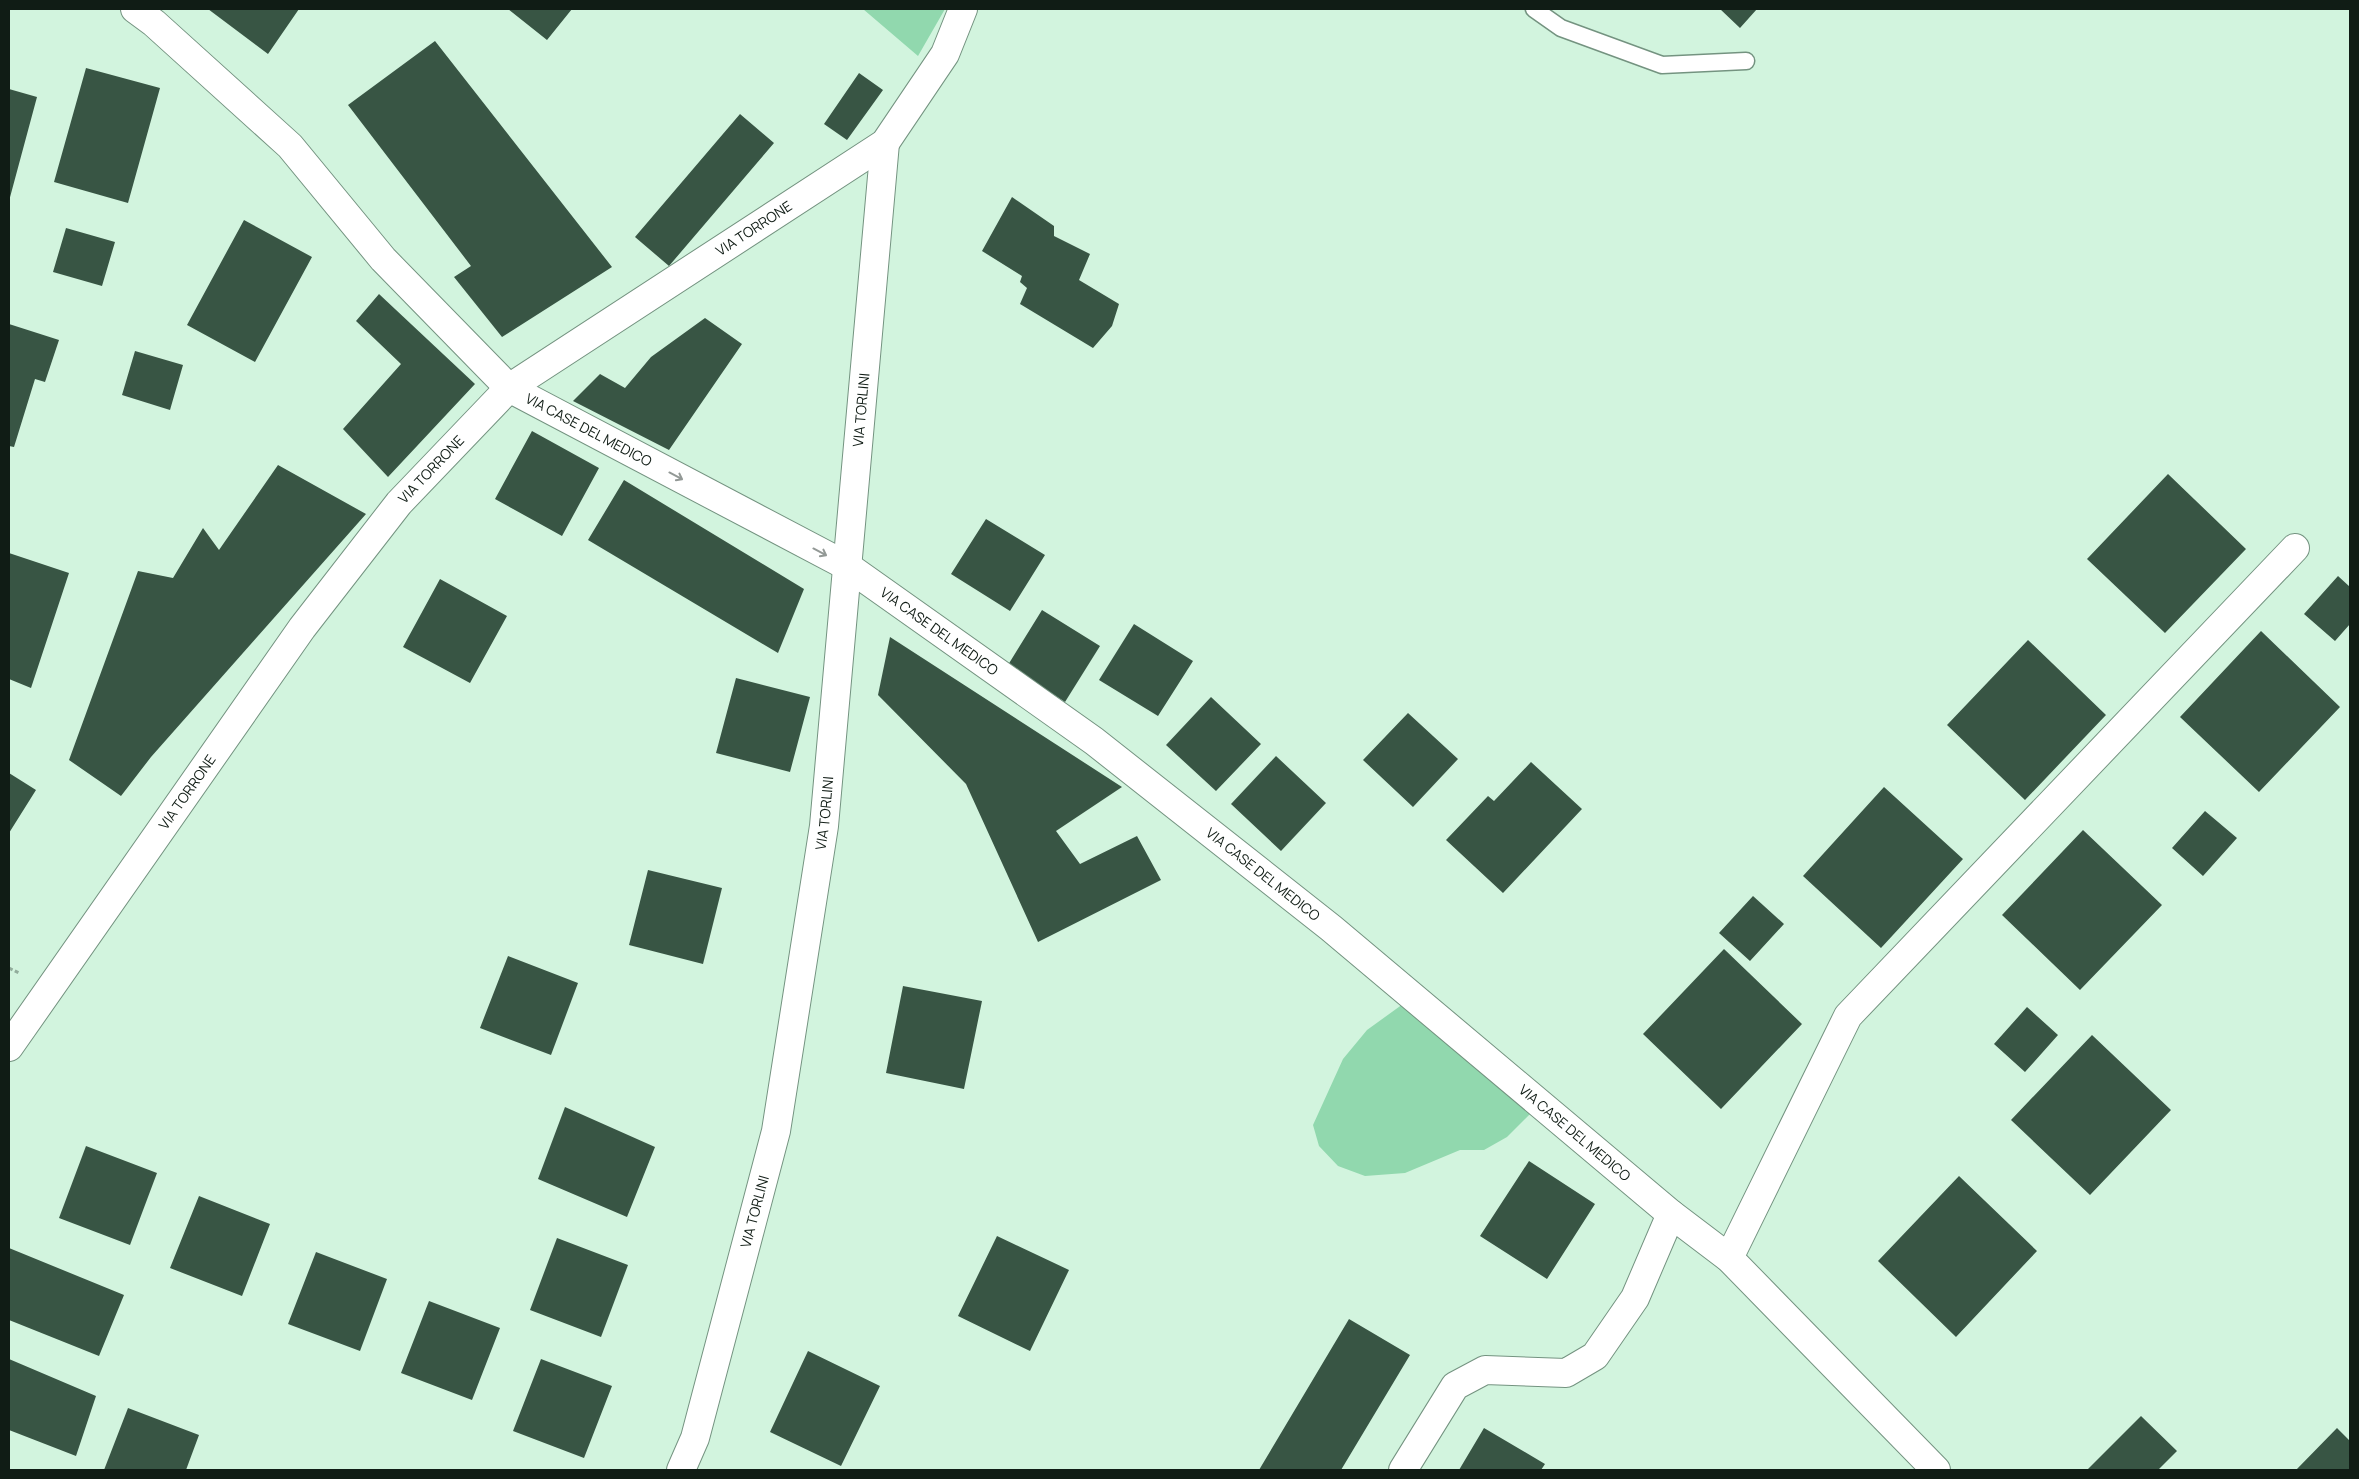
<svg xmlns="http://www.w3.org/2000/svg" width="2359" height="1479" font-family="Manrope,sans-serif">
<rect width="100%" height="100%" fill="#d2f4de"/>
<!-- green -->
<path fill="#91d8ae" d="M 863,9 L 945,9 L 918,56 Z
M 1403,1004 L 1533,1111 L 1507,1137 L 1484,1150 L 1460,1150 L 1405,1173 L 1365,1176 L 1338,1166 L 1319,1146 L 1313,1125 L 1343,1059 L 1367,1030 Z"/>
<!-- building -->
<path fill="#385544" d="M 208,9 L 299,9 L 268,54 Z
M 508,9 L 572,9 L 547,40 Z
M 1720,9 L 1757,9 L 1740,28 Z
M 435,41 L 612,267 L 502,337 L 454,277 L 471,266 L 348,105 Z
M 86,68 L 160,88 L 128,203 L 54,182 Z
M 859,73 L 883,90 L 847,140 L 824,124 Z
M 9,89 L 37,97 L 9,201 Z
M 740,114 L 774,143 L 669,266 L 635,237 Z
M 1012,197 L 1054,226 L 1054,236 L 1090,254 L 1079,280 L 1119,304 L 1112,326 L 1093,348 L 1020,304 L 1027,288 L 1020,282 L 1022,276 L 982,251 Z
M 244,220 L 312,257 L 255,362 L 187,325 Z
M 66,228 L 115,242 L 102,286 L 53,272 Z
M 379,294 L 475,384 L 388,477 L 343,429 L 401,364 L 356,321 Z
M 705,318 L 742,344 L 669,450 L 573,401 L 600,374 L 625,388 L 651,357 Z
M 9,324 L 59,340 L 45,382 L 35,379 L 14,447 L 9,446 Z
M 135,351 L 183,365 L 170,410 L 122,395 Z
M 532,431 L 599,468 L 562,536 L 495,499 Z
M 278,465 L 366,514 L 151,757 L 121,796 L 69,760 L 138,571 L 173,578 L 203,528 L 219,550 Z
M 2168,474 L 2246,549 L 2165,633 L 2087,559 Z
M 624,480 L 804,589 L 778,653 L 588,540 Z
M 986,519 L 1045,555 L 1010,611 L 951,574 Z
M 9,553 L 69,573 L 31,688 L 9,679 Z
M 2338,576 L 2350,587 L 2350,624 L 2335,641 L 2304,614 Z
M 440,579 L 507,616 L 470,683 L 403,647 Z
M 1042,610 L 1100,646 L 1065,702 L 1008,665 Z
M 1134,624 L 1193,661 L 1158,716 L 1099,680 Z
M 2261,631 L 2340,707 L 2259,792 L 2180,717 Z
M 890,637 L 1122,787 L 1056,831 L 1080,864 L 1137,836 L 1161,880 L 1038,942 L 966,784 L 878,695 Z
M 2028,640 L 2106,715 L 2025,800 L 1947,725 Z
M 736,678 L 810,697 L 790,772 L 716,753 Z
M 1211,697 L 1261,744 L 1216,791 L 1166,745 Z
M 1408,713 L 1458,759 L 1413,807 L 1363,760 Z
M 1276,756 L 1326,803 L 1281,851 L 1231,804 Z
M 1531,762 L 1582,809 L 1503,893 L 1446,840 L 1488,796 L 1494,801 Z
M 9,773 L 36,790 L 9,833 Z
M 1884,787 L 1963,859 L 1881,948 L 1803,876 Z
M 2205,811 L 2237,838 L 2203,876 L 2172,848 Z
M 2083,830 L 2162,905 L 2080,990 L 2002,915 Z
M 648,870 L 722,888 L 703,964 L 629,945 Z
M 1753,896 L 1784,924 L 1750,961 L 1719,933 Z
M 1724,949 L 1802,1024 L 1721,1109 L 1643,1034 Z
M 508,956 L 578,983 L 551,1055 L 480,1028 Z
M 903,986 L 982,1001 L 964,1089 L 886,1073 Z
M 2027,1007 L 2058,1035 L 2025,1072 L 1994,1044 Z
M 2092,1035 L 2171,1110 L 2090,1195 L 2011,1120 Z
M 565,1107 L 655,1147 L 627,1217 L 538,1179 Z
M 86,1146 L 157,1173 L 130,1245 L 59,1218 Z
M 1529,1161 L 1595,1204 L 1547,1279 L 1480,1236 Z
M 1959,1176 L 2037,1251 L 1956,1337 L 1878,1261 Z
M 199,1196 L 270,1224 L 242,1296 L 170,1268 Z
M 997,1236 L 1069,1270 L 1030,1351 L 958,1316 Z
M 557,1238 L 628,1265 L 601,1337 L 530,1310 Z
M 9,1248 L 124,1295 L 99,1356 L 9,1320 Z
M 316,1252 L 387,1279 L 360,1351 L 288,1324 Z
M 429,1301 L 500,1328 L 472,1400 L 401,1373 Z
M 1349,1319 L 1410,1355 L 1341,1470 L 1259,1470 Z
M 808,1351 L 880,1386 L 841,1466 L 770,1432 Z
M 9,1359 L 96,1396 L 76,1456 L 9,1430 Z
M 541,1359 L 612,1386 L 584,1458 L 513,1431 Z
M 128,1408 L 199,1435 L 186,1470 L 104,1470 Z
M 2141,1416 L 2177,1451 L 2158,1470 L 2087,1470 Z
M 1484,1428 L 1545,1464 L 1541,1470 L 1459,1470 Z
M 2337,1428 L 2350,1441 L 2350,1470 L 2296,1470 Z"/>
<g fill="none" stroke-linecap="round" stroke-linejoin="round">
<defs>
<path id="lane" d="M 1534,9 L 1561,28 L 1662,65 L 1746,61"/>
<g id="street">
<path d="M 135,9 L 154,23 L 290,146 L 383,259 L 509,388"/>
<path d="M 1729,1258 L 1848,1016 L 2295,548"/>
<path id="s1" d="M 681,1470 L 695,1438 L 776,1131 L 824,826 L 885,143"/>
<path d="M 1403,1470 L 1455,1386 L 1485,1370 L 1566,1373 L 1595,1356 L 1635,1298 L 1671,1214"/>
</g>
<g id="secondary">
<path id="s2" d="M 509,388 L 847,566 L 1094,741 L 1331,928 L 1671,1214 L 1729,1258 L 1936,1470"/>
<path id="s3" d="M 9,1047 L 302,628 L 399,503 L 509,388 L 885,143 L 945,54 L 963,9"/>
</g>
</defs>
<!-- lane casing -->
<use href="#lane" stroke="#749380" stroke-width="19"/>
<!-- street casing -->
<use href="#street" stroke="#749380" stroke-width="30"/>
<!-- secondary casing -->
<use href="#secondary" stroke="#749380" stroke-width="30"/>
<!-- path -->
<path stroke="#92ad9c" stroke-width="3" stroke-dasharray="4 2.5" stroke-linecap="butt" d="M 9,968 L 19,973"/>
<!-- lane -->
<use href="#lane" stroke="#fff" stroke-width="16"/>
<!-- street -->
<use href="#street" stroke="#fff" stroke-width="28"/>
<!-- secondary -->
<use href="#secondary" stroke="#fff" stroke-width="28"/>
</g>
<!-- one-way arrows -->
<defs><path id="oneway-shaft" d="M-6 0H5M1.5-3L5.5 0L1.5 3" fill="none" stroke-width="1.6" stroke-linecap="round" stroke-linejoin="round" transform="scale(1.25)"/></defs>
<g stroke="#939996">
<use href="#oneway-shaft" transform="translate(676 476) rotate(28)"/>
<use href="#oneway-shaft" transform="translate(820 552) rotate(28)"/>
</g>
<g text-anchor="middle" stroke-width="5" stroke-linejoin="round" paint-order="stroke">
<!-- street labels -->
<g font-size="14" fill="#101c15" stroke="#e9fef0">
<text dy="5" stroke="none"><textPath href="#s3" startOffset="1121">VIA TORRONE</textPath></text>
<text dy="5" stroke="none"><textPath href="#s1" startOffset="1079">VIA TORLINI</textPath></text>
<text dy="5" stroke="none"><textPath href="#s2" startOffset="90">VIA CASE DEL MEDICO</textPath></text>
<text dy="5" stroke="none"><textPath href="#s3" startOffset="716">VIA TORRONE</textPath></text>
<text dy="5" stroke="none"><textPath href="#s2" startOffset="495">VIA CASE DEL MEDICO</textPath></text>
<text dy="5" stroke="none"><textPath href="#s3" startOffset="311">VIA TORRONE</textPath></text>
<text dy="5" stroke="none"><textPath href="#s1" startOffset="674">VIA TORLINI</textPath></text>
<text dy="5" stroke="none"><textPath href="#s2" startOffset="900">VIA CASE DEL MEDICO</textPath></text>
<text dy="5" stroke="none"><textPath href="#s2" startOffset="1305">VIA CASE DEL MEDICO</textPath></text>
<text dy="5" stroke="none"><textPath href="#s1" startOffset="269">VIA TORLINI</textPath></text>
</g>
</g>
<!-- border -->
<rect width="2359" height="1479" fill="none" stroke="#101c15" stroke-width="20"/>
</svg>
